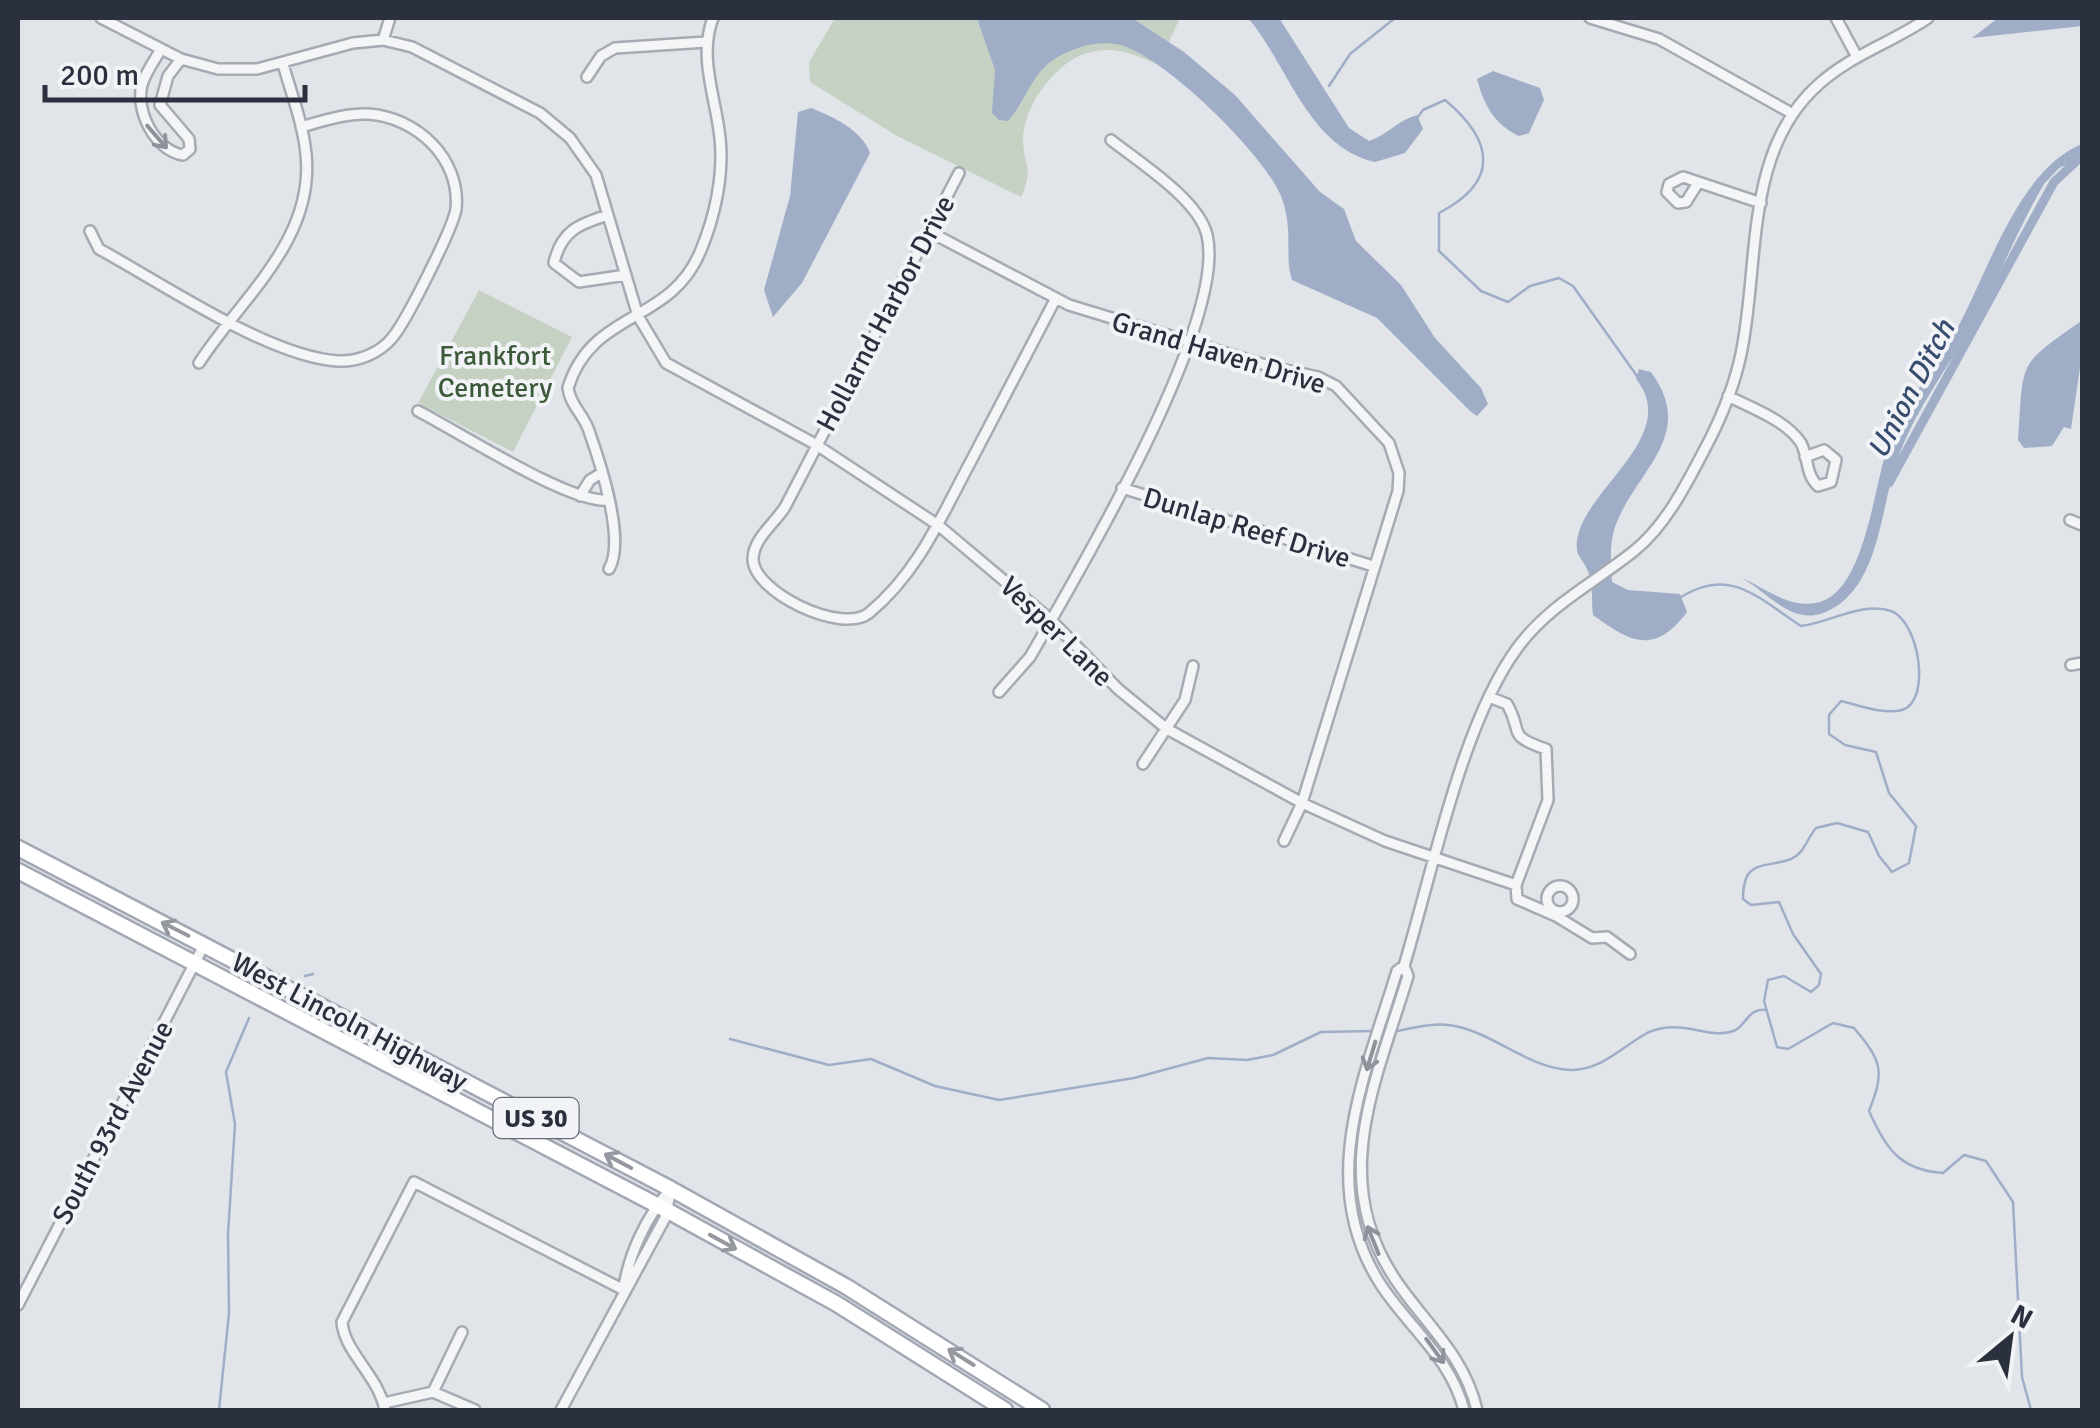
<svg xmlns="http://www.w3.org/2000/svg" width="2100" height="1428" font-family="Signika,sans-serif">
<rect width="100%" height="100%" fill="#e1e4e9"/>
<!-- green -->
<path fill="#c5d2c3" d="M 835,18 L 1180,18 L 1158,65 C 1136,55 1116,46 1091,52 C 1058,59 1024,104 1023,138 C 1023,167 1035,166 1021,197 L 897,136 L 810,82 L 809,62 Z
M 479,290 L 572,337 L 513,452 L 418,403 Z"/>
<!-- water -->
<path fill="#9faec6" d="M 977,18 L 1132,18 L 1184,52 L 1235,95 L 1320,192 L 1344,209 L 1356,241 L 1401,285 L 1435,338 L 1481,388 L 1488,404 L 1477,416 L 1470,411 L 1377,318 L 1292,280 C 1284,258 1294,228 1281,196 C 1264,154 1164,56 1120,45 C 1108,42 1093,43 1081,47 C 1030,63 1035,89 1008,121 L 999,120 L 992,113 L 995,70 Z
M 1248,18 L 1279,18 L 1349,128 L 1369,141 C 1387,135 1397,121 1417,115 L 1423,129 L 1405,153 L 1375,162 C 1308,147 1287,63 1248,18 Z
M 1998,18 L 2082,18 L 2082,26 L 1972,38 Z
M 1493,71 L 1540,88 L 1544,100 L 1529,133 L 1519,136 C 1494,124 1484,105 1477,79 Z
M 811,108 C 832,116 862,130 870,153 L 802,283 L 773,317 L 764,290 L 790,196 L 798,112 Z
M 2082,144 L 2082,158 L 2059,168 L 2044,184 C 2018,228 2000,276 1975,321 C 1948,368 1915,409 1897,461 C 1882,502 1880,572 1842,602 C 1799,636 1776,598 1742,578 C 1767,589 1791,610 1820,602 C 1869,587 1874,472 1893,432 C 1908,401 1928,376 1946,348 C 1985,287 2012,173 2082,144 Z
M 2082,313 L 2082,354 L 2071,429 L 2064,427 L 2052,446 L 2024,448 L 2018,440 C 2024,362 2015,367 2080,322 Z
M 1639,369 L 1651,372 C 1698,436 1635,471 1615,527 C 1609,545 1611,563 1612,582 L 1628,590 L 1680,594 L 1687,612 C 1655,655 1631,643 1593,615 C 1591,601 1594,582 1587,569 C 1582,558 1575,556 1577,541 C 1583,489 1682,436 1636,379 Z"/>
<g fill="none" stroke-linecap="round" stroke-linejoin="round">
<!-- stream -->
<path stroke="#9faec6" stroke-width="2.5" d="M 1329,86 L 1350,54 L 1395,18
M 1418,117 L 1423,110 L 1445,100 C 1493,140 1501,181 1439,213 L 1439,251 L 1481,291 L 1508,302 L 1530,286 L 1559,278 L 1573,286 L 1637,376
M 1681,597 C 1730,566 1758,598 1801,626 C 1828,623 1864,601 1891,611 C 1919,621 1932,701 1902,710 C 1884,715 1858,705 1841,701 L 1829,715 L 1829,734 L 1845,745 L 1876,752 L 1889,793 L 1916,826 L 1909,863 L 1892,872 L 1879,856 L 1868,832 L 1837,823 L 1816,828 C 1807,838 1805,853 1791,859 C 1764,869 1743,858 1743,899 L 1751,905 L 1779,902 L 1793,934 L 1821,974 L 1819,985 L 1811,992 L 1784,976 L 1768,980 L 1764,1001 L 1777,1047 L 1788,1049 L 1833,1023 L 1854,1028 C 1882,1061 1885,1071 1869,1111 C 1886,1148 1899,1170 1943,1173 L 1964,1155 L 1986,1161 L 2013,1202 L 2022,1377 L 2031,1410
M 305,976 L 313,974
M 1396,1031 C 1414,1028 1431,1023 1449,1025 C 1493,1031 1527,1069 1572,1070 C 1602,1070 1623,1046 1647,1033 C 1679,1018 1706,1038 1730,1032 C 1746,1029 1747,1007 1766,1010
M 730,1039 L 829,1065 L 871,1059 L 935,1086 L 999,1100 L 1134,1078 L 1208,1058 L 1247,1060 L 1273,1055 L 1321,1032 L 1373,1031
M 219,1410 L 229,1313 L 228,1234 L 235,1124 L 226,1072 L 249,1018"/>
<!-- canal -->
<path stroke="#9faec6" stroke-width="9" d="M 1889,483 L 2054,182 L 2082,156"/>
<defs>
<path id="minor" d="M 101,18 L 181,59 L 218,69 L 257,69 L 353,43 L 383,40 L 412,47 L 540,113 L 570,138 L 596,175 L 638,316 L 666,363 L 815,444 L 938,525 L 1051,620 L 1118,689 L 1167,729 L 1302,803 L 1385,841 L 1516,885
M 1590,18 L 1659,39 L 1793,114
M 1836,18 L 1857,57
M 383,40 L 390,18
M 161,49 C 155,60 145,73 142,85 C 135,112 156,151 183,155 L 190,149 L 189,139 L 160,105 L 168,76 L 181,59
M 587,77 L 601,56 L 615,48 L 706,42
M 959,173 L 785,507 C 775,523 754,538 753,558 C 752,592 842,635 869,613 C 918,573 942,515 971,461 C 999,407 1027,353 1056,298
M 1698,183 L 1686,202 L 1678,203 L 1667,192 L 1669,184 L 1683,177 L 1761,203
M 608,215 C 579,224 561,231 554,263 L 579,282 L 626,275
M 90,231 L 99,249 C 162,283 269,357 338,361 C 358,362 380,353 392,338 C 406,322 453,228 456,209 C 461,159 417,117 368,114 C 346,113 323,121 301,127
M 928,231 L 1069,305 L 1272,367 L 1318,377 L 1336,386 L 1389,443 L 1399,473 L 1398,491 L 1302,803 L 1284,841
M 199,363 C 241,298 315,240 306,154 C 303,123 291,93 283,64
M 1728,396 C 1751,408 1786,420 1801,443 C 1809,458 1805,474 1818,486 L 1831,482 L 1836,460 L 1824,450 L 1805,457
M 418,411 C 459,432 570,504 608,500
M 1122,488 L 1373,566
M 580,496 L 590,480 L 600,474
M 2070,520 L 2082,525
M 609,569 C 626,541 600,462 589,431 C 584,415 570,405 568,388 C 592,309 671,325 701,250 C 715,216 724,175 720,138 C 716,98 698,57 713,18
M 2071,665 L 2082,663
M 999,692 L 1030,657 C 1077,575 1228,322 1207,235 C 1199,200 1139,162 1111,140
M 1489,697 L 1507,704 C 1524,733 1505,735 1546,749 L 1548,800 L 1516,885 L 1517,899 L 1556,916 L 1557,912
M 1143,764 L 1185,700 L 1193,666
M1547 899a13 13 0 1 1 26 0a13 13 0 1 1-26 0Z
M 1556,916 L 1592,938 L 1607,937 L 1630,954
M 1404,966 L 1408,976 C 1375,1085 1325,1185 1402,1289 C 1432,1330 1465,1359 1477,1410
M 624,1287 C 629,1254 647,1215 670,1190
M 18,1305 L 204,945
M 433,1392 L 462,1332
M 384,1403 L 433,1392 L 475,1410
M 385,1410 C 378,1375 344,1352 342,1322 L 414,1182 L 624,1290
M 561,1410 L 665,1218 L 671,1189
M 1464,1410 C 1450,1357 1410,1329 1381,1285 C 1315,1183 1365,1076 1397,971 L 1404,966 C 1432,874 1462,722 1518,647 C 1549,605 1594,583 1634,551 C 1668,524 1690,477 1710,439 C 1723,413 1735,383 1741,354 C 1760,265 1743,151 1819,84 C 1851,55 1893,42 1928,18"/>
<path id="primary" d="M 18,848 L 671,1189 L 847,1287 L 1042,1410
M 18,871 L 668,1211 L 837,1304 L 1005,1410"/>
</defs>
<!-- minor casing -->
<use href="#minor" stroke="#a7aab3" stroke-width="14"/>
<!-- primary casing -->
<use href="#primary" stroke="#a2a7b4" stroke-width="19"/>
<!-- minor -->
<use href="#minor" stroke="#f4f5f7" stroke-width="9"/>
<!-- primary -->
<use href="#primary" stroke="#fff" stroke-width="14"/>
</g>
<!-- one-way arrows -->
<defs><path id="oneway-shaft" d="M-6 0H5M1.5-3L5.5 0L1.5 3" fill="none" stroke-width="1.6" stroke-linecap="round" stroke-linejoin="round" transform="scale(2.5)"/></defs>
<g stroke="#90929b">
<use href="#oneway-shaft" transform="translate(157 137) rotate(49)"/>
<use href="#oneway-shaft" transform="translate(1371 1056) rotate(107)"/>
<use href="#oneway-shaft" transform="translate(1373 1240) rotate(-112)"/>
<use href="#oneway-shaft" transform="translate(1435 1351) rotate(54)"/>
</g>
<g stroke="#95989f">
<use href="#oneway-shaft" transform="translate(175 929) rotate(-153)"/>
<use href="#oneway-shaft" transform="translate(618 1161) rotate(-152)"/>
<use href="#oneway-shaft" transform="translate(723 1242) rotate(29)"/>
<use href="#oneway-shaft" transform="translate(961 1357) rotate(-148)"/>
</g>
<g text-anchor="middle" stroke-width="8" stroke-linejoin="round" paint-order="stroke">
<!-- shield labels -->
<rect fill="#f1f3f6" stroke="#666a76" stroke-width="2.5" x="493.5" y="1098" width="85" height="40" rx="8"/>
<g font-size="25" font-weight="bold" fill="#2b303f">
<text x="536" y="1127">US 30</text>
</g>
<!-- street labels -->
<g font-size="28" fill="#2b303f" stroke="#f1f3f6">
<text transform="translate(885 313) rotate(-62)" y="10">Hollarnd Harbor Drive</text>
<text transform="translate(1219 352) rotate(17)" y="10">Grand Haven Drive</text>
<text transform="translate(1247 527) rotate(17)" y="10">Dunlap Reef Drive</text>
<text transform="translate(1057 631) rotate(44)" y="10">Vesper Lane</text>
<text transform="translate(350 1021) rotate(28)" y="10">West Lincoln Highway</text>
<text transform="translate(112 1122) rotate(-62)" y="10">South 93rd Avenue</text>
</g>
<!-- park labels -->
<g font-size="28" fill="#3c5a39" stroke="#f1f3f6">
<text x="495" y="365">Frankfort<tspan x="495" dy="32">Cemetery</tspan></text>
</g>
<!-- water labels -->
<g font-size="30" font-style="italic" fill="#384c70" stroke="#f1f3f6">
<text transform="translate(1911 389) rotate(-62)" y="10">Union Ditch</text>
</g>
</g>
<!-- border -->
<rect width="2100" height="1428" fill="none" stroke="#2b303f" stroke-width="40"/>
<!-- north arrow -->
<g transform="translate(2010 1338) rotate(29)" stroke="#f1f3f6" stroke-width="8" paint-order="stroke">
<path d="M0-8L18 38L0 25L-18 38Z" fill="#2b303f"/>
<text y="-15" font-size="28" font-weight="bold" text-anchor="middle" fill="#2b303f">N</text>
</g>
<!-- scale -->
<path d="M45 85v15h260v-15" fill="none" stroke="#2b303f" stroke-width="5"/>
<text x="60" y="85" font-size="30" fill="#2b303f" stroke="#f1f3f6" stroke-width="8" paint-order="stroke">200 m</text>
</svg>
